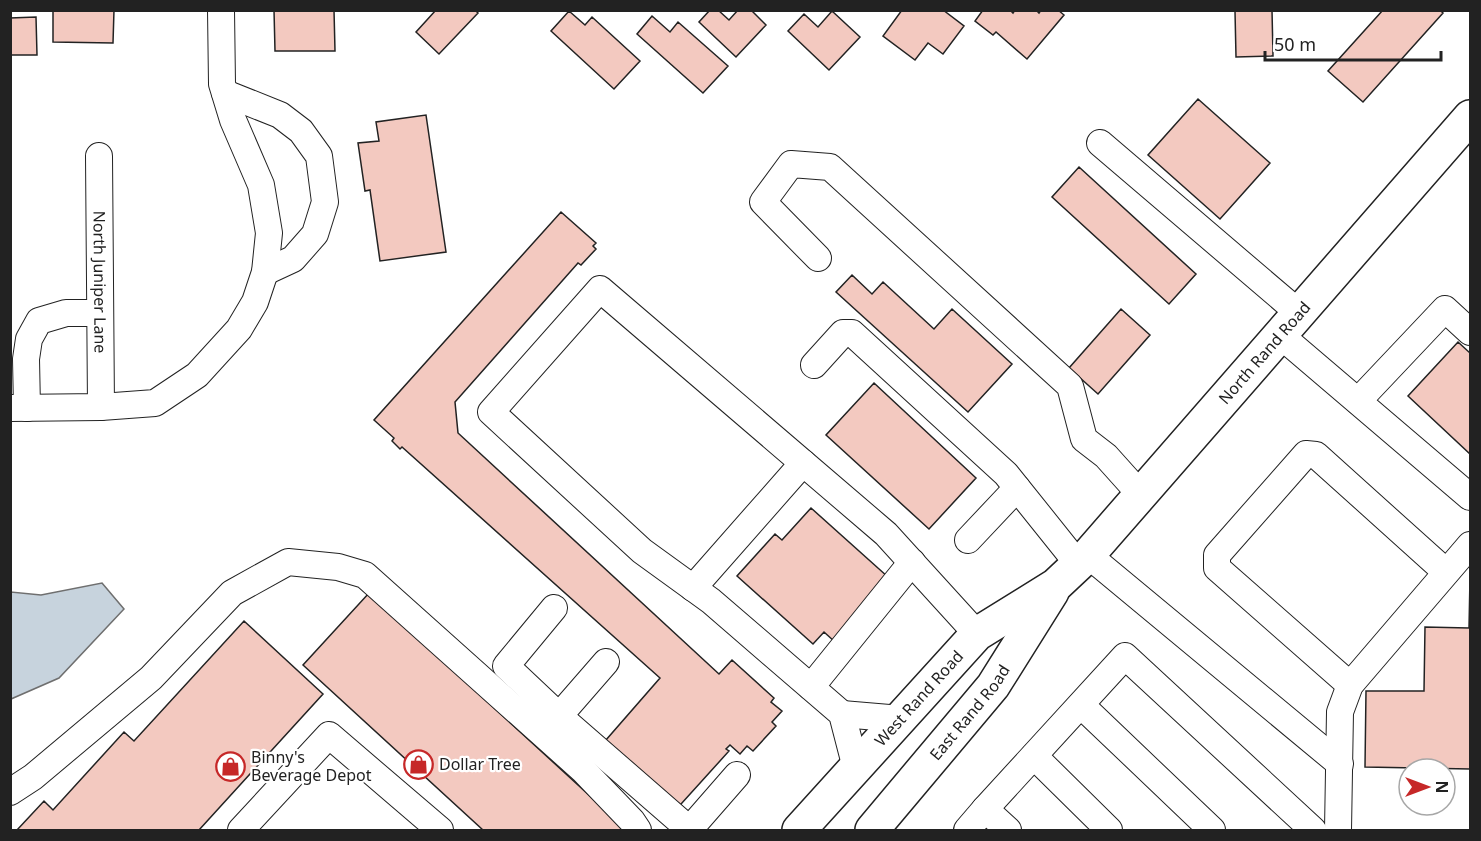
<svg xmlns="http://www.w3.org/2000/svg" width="1481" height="841" font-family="'Noto Sans',sans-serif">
<rect width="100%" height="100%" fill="#fff"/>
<!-- water -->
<path fill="#c7d3dd" stroke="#6f6f6f" stroke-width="1.5" d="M 102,583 L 124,609 L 59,678 L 11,699 L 11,592 L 41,595 Z"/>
<!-- building -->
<path fill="#f3c9c0" stroke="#222" stroke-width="1.5" d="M 53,10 L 114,10 L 113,43 L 53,42 Z
M 274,10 L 334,10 L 335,51 L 275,51 Z
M 436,10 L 475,10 L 478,13 L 439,54 L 416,32 Z
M 710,10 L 718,10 L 729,20 L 738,10 L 751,10 L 766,25 L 736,57 L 699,22 Z
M 902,10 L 943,10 L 964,26 L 943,54 L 928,43 L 915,60 L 883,36 Z
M 983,10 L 1010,10 L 1013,13 L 1015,10 L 1036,10 L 1039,13 L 1041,10 L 1058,10 L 1064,15 L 1027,59 L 996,32 L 993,35 L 975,21 Z
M 1272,10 L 1273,56 L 1236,57 L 1235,11 Z
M 1383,10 L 1440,10 L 1443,13 L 1363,102 L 1328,71 Z
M 569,11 L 585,25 L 592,17 L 640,61 L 614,89 L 551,31 Z
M 832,11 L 860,37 L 829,70 L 788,31 L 804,14 L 818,27 Z
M 652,16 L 670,32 L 678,22 L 728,66 L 703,93 L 637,34 Z
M 36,17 L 37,55 L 10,55 L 10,18 Z
M 1198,99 L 1270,163 L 1220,219 L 1148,155 Z
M 426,115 L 446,252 L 380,261 L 370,190 L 365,191 L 358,143 L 379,141 L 376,122 Z
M 1079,167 L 1196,274 L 1169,304 L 1052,197 Z
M 561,212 L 596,243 L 593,246 L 596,249 L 581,265 L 578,263 L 455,402 L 458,433 L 719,674 L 732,660 L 774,698 L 771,702 L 782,711 L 772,722 L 776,726 L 753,751 L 747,746 L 740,754 L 730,745 L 726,749 L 729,751 L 672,814 L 599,748 L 660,678 L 402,447 L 400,449 L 392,441 L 394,438 L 374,420 Z
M 852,275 L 872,294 L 883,282 L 934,329 L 952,309 L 1012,364 L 968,412 L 836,292 Z
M 1121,309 L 1150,335 L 1098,394 L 1069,368 Z
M 1458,342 L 1470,353 L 1470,454 L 1408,396 Z
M 874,383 L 976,478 L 929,529 L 826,435 Z
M 811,508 L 888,577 L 835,642 L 824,632 L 813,644 L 737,576 L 775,534 L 782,540 Z
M 1470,578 L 1470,769 L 1365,767 L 1366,691 L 1424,691 L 1425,627 L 1469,628 Z
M 369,593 L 627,830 L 483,830 L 303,665 Z
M 244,621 L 323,694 L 199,830 L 17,830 L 44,801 L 53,810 L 124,732 L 134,741 Z"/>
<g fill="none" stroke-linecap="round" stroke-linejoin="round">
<defs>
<g id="minor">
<path d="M 225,93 L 280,115 L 301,131 L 319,156 L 325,202 L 315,234 L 293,259 L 265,272"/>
<path d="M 1100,143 L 1299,313"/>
<path id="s1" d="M 99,156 L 101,407"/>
<path d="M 818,258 L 763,202 L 791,164 L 830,167 L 1070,386 L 1084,439 L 1106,456 L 1141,495"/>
<path d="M 1280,335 L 1470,497"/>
<path d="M 814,365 L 843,333 L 852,333 L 1006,474 L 1078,564"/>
<path d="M 1358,401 L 1445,309 L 1470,332"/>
<path d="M 10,408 L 101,407 L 155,403 L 197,375 L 239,329 L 255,302 L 265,272 L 269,233 L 261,185 L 233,120 L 222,84 L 221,10"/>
<path d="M 27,408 L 26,359 L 29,339 L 39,321 L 66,313 L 100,313"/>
<path d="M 968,540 L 1017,488"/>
<path d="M 1088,555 L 1340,764"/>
<path d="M 693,588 L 803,463"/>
<path d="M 554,608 L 506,666 L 559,716"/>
<path d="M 606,662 L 559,716 L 690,830"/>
<path d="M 1350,685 L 1217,568 L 1217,555 L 1306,454 L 1316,455 L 1446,572"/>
<path d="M 811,687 L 912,562"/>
<path d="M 1081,705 L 1212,830"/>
<path d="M 842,714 L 901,719"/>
<path d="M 1034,756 L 1109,830"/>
<path d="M 856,768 L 842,714 L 711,601 L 642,551 L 491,412 L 600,289 L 886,534 L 977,634"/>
<path d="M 10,792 L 33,777 L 151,678 L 232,593 L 288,562 L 338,567 L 365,575 L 583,770 L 632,821 L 638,830"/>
<path d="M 985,809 L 1125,656 L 1313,830"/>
<path d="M 241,830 L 329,735 L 440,830"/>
<path d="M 689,830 L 737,775"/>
<path d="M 967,830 L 985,809 L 1008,830"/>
<path d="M 1338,830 L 1340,712 L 1350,685 L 1470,545"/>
</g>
<g id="major">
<path id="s2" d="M 799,830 L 977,634 L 1056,585 L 1088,555 L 1470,117"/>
<path id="s3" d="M 872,830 L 993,686 L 1052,592"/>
</g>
</defs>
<!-- minor casing -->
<use href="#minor" stroke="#222" stroke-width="28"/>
<!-- major casing -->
<use href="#major" stroke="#222" stroke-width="36"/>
<!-- minor -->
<use href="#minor" stroke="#fff" stroke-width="26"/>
<!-- major -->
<use href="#major" stroke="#fff" stroke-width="33"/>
</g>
<!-- icons -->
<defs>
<symbol id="shop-ring" viewBox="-11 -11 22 22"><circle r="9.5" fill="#fff" stroke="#c62828" stroke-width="1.5"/><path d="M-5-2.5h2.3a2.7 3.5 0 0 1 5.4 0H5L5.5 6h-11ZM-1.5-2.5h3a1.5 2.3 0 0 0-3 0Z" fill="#c62828"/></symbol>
</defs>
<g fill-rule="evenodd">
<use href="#shop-ring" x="402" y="748" width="33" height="33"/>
<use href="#shop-ring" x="214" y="750" width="33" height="33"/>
</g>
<g text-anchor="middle" stroke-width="4.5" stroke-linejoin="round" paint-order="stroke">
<!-- street labels -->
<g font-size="16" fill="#222" stroke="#fff">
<text dy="6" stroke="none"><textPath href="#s1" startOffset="126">North Juniper Lane</textPath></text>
<text dy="6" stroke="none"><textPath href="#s2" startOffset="670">North Rand Road</textPath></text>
<text dy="6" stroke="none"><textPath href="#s2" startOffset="178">West Rand Road</textPath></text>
<text dy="6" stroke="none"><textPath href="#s3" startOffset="153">East Rand Road</textPath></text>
</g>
<!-- poi labels -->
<g font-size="16" fill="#222" stroke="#fff" text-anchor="start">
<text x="251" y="763">Binny's<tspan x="251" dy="18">Beverage Depot</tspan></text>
<text x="439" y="770">Dollar Tree</text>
</g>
</g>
<!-- border -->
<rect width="1481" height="841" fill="none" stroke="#222222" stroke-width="24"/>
<!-- north arrow -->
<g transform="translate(1427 787) rotate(90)"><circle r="28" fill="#ffffff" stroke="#a7a7a7" stroke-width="1.5"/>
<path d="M0-4.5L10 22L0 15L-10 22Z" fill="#c62828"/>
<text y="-9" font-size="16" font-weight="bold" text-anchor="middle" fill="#222222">N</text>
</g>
<!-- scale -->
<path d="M1265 51v9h176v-9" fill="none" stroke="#222222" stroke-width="3"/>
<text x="1274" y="51" font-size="18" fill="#222222" stroke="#ffffff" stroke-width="4.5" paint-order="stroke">50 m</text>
</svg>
